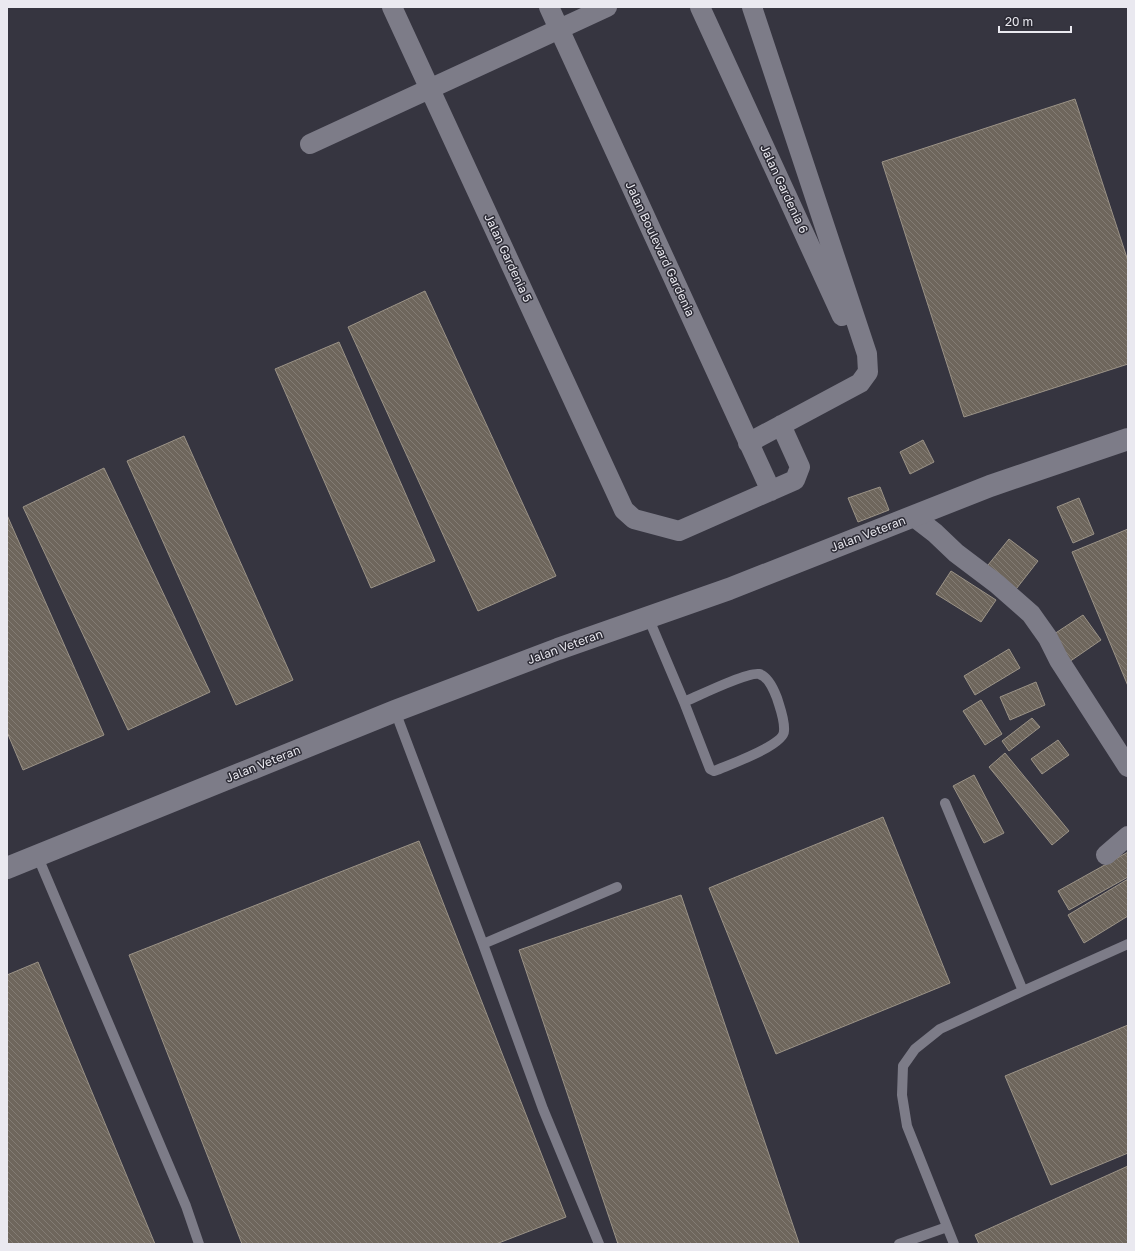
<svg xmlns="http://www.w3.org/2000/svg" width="1135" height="1251" font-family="'Golos Text',sans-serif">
<defs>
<pattern id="building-back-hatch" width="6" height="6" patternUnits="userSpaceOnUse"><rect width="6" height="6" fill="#6e665c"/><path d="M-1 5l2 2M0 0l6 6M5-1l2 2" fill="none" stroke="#837c74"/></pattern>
</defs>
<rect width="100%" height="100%" fill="#363540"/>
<!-- building -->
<path fill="url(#building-back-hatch)" stroke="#9b9387" d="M 1075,99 L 1128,261 L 1128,364 L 964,417 L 882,162 Z
M 425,291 L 556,576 L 478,611 L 348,327 Z
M 339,342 L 435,561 L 371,588 L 275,369 Z
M 184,436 L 293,680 L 236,705 L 127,461 Z
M 923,440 L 934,462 L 910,474 L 900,452 Z
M 104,468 L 210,692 L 128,730 L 23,507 Z
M 880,487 L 889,510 L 858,522 L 848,498 Z
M 1079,498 L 1094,534 L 1073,543 L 1057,507 Z
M 7,515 L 104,735 L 23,770 L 7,732 Z
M 1128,529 L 1128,686 L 1072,552 Z
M 1009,539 L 1038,561 L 1013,593 L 984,570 Z
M 951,571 L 996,600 L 981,622 L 936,594 Z
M 1083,615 L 1101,640 L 1069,662 L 1051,636 Z
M 1009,649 L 1020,668 L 975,695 L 964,676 Z
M 1036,682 L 1045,705 L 1010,720 L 1000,697 Z
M 981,700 L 1002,734 L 985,745 L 963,711 Z
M 1032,718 L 1040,727 L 1009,751 L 1002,741 Z
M 1058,740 L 1069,755 L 1042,774 L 1031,759 Z
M 1005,753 L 1069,831 L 1052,845 L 989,767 Z
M 974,775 L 1004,833 L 984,843 L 953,786 Z
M 883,817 L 950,983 L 776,1054 L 709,888 Z
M 419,841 L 566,1217 L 496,1244 L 242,1244 L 129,955 Z
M 1128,852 L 1128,877 L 1069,910 L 1058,891 Z
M 1128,879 L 1128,916 L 1084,943 L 1068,915 Z
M 681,895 L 799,1243 L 796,1244 L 618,1244 L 519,950 Z
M 38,962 L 155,1244 L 7,1244 L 7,975 Z
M 1128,1025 L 1128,1153 L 1051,1185 L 1005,1076 Z
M 1128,1166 L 1128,1244 L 979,1244 L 975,1235 Z"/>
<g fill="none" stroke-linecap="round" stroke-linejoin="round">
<!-- service -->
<path stroke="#7d7c88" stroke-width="10" d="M 648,617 L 684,702 L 710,769 L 714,771 L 717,770 C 731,764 784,745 784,731 C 785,720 780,708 777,698 C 774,690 768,676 759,674 C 747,672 698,696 684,702
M 395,711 L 483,944 L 543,1109 L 599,1244
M 945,803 L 1023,991
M 37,855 L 186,1206 L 199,1244
M 483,944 L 617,887
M 899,1244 L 947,1227
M 954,1244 L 907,1126 L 902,1095 L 903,1066 L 915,1049 L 940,1029 L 1023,991 L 1128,944"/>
<!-- minor -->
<path stroke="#7d7c88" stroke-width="20" d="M 392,7 L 624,510 L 634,519 L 679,531 L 795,480 L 800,467 L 781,425
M 549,7 L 771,491
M 700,7 L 842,316
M 310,144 L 607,7
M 748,443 L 860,383 L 868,372 L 867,354 L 752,7
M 913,516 L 935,533 L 956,553 L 997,584 L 1031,614 L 1048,638 L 1059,660 L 1128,767
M 1106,855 L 1128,836"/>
<!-- secondary -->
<path stroke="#7d7c88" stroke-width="22" d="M 7,868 L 395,711 L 558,649 L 729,589 L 990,486 L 1128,439"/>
</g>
<g text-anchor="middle" stroke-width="3" stroke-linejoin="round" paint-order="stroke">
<!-- street labels -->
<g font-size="12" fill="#eae9f0" stroke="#2c2b35">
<text transform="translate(784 189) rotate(65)" y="4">Jalan Gardenia 6</text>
<text transform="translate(660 249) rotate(65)" y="4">Jalan Boulevard Gardenia</text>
<text transform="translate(508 258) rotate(65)" y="4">Jalan Gardenia 5</text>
<text transform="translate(868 534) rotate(-21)" y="4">Jalan Veteran</text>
<text transform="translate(565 647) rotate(-20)" y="4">Jalan Veteran</text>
<text transform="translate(263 764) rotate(-22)" y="4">Jalan Veteran</text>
</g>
</g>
<!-- border -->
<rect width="1135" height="1251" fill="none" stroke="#eae9f0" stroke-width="16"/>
<!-- scale -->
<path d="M999 26v6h72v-6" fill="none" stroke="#eae9f0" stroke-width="2"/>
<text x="1005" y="26" font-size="12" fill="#eae9f0" stroke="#2c2b35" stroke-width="3" paint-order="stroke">20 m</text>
</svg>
